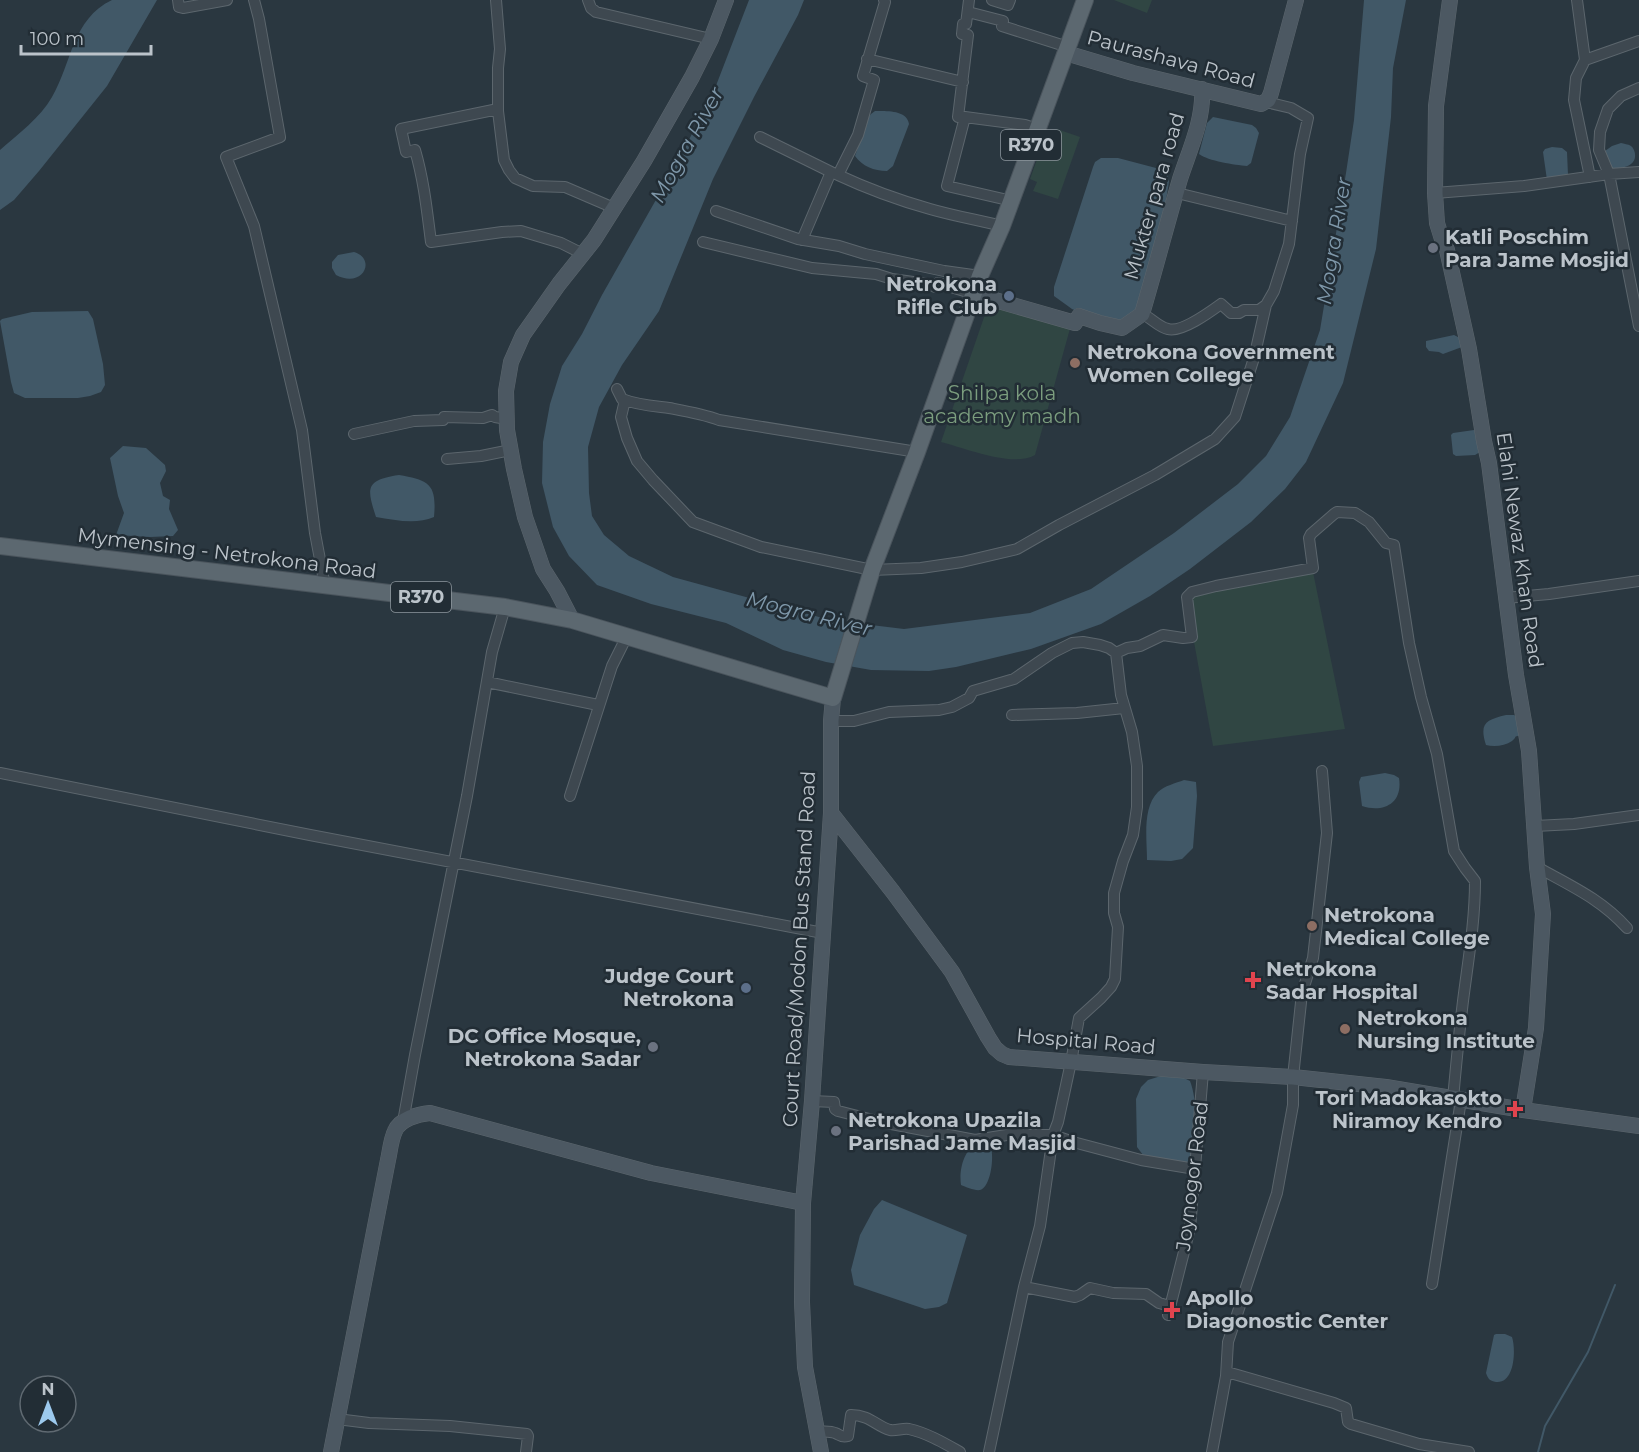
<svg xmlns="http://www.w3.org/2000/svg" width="1639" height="1452" font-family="Montserrat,sans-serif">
<rect width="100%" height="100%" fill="#2a3740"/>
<!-- green -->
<path fill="#304643" d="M 1114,0 L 1152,0 L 1147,13 Z
M 1057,129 L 1080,137 L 1058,199 L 1033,191 L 1037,182 L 1030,179 L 1045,137 L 1053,139 Z
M 990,300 L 1071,325 L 1035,455 C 1013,468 965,448 941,442 Z
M 1313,572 L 1345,729 L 1213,746 L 1188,609 L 1194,593 Z"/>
<!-- water -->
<path fill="#415867" d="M 112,0 L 157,0 L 107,86 L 39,171 L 14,200 L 0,210 L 0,150 C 18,134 40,118 52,97 C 72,63 72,19 112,0 Z
M 749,0 L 804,0 L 798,15 L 754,97 L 713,179 L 659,311 L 622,365 L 599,407 L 588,447 L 589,493 L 592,516 L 604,535 L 629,556 L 673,577 L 830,620 L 904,629 L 1030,613 L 1091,589 L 1174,533 L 1238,484 L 1266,456 L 1290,417 L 1320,330 L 1346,173 L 1354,120 L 1364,0 L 1406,0 L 1393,68 L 1391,117 L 1376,249 L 1343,383 L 1306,462 L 1285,489 L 1251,522 L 1190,569 L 1150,596 L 1101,624 L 1031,649 L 956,667 L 929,671 L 871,670 L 826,662 L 783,650 L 726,623 L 651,604 L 597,585 L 569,556 L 553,527 L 542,483 L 543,442 L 550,404 L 562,366 L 582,334 L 602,295 L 674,168 L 712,96 Z
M 875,111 C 887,111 907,110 909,124 L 893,166 L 887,171 C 874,171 862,166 855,156 L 868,118 L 871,114 Z
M 1213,117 L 1252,125 L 1256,128 L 1259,133 L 1251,163 L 1247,166 C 1235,165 1208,161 1199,154 L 1207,123 Z
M 1621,143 C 1624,144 1628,144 1631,146 C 1636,150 1637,160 1631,164 C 1627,168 1617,168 1612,169 L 1605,151 L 1612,146 Z
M 1552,147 L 1562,148 L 1567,152 L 1568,175 L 1547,180 L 1543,152 L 1545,149 Z
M 1101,158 L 1118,158 L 1156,168 L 1164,172 L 1168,176 L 1169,181 L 1166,201 L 1143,298 L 1128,321 L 1097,320 L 1072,309 L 1054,296 L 1054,287 L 1093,167 L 1095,162 Z
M 354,252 C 377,259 363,289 336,275 L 332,268 L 332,262 L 338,255 Z
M 32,312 L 88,311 L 93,319 L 103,364 L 105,385 L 101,392 L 90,396 L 78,398 L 25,398 L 14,393 L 11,382 L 0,321 L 2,319 Z
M 1454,335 L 1460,338 L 1462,347 L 1443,354 L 1439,352 L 1429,351 L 1426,347 L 1426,341 Z
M 1474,430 L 1477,431 L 1480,452 L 1475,455 L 1456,456 L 1453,454 L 1451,435 L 1453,433 Z
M 123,446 L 146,448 L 165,465 L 166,471 L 160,483 L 163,496 L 170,500 L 169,509 L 178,530 L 173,536 L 150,537 L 116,535 L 124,513 L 118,496 L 110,458 Z
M 399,475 C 429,480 437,484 434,517 C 416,525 395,520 376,517 C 366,487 366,480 399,475 Z
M 1506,715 L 1514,715 L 1519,718 L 1521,735 C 1511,738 1519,735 1512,741 C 1505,746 1494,747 1486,745 C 1479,723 1486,720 1506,715 Z
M 1385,773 L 1394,775 L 1399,778 C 1403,803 1384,813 1362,806 L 1359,782 L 1361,777 Z
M 1184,780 L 1196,782 L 1197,796 L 1193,848 L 1182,859 L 1171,861 L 1147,860 C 1147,839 1142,808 1158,792 C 1164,786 1176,783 1184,780 Z
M 1164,1075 L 1178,1075 L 1190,1081 C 1198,1101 1198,1145 1187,1163 L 1143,1155 L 1137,1147 L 1136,1099 L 1141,1087 L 1148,1080 Z
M 977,1145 L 987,1146 L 991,1148 C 994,1157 991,1187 980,1190 C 975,1191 966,1187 961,1185 C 959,1172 963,1149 977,1145 Z
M 882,1200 L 967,1235 L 947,1303 L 939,1307 L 925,1309 L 854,1285 L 851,1270 L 860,1235 L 874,1209 Z
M 1496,1334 L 1505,1334 L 1512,1337 C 1516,1349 1515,1384 1496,1382 C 1490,1381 1488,1379 1486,1373 L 1494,1335 Z"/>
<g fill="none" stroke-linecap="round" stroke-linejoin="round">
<!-- stream -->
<path stroke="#415867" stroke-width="2" d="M 1538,1452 L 1545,1426 L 1588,1352 L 1615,1285"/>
<defs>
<path id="street" d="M 178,0 L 179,7 L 183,8 L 227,0
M 254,0 L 259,19 L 280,137 L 226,157 L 254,226 L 302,430 L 315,533 L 325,586
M 496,0 L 500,49 L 498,68 L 498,111 L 504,160 L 509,170 L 515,178 L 533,186 L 565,187 L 614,208
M 588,0 L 591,8 L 596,12 L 711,39
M 884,0 L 885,2 L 863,76 L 874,80 L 858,135 L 838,175 C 868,189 898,200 930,209 C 954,216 978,220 1002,226
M 969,0 L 966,24 L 963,24 L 962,34 L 968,35 L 958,117 L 965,117 L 947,186 L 1012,201
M 992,0 L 1008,5 L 1010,0
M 1577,0 L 1585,60 L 1576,78 L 1574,100 L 1590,177
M 968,12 L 1003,21 L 1002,26 L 1068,47
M 867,59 L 963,82
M 1585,60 L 1639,41
M 1639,88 L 1621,96 L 1608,109 L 1600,132 L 1599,150 L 1609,174 L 1639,326
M 498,109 L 401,129 L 406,152 L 415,150 C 424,181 427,211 431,242 L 502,232 L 521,231 L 561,243 L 583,254
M 965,117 L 1025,125 L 1037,129
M 760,137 L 831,172
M 1177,193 L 1292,221
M 1435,193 L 1524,186 L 1609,174 L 1639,172
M 716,211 L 798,239 L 839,246 L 865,254 L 944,271 L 980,276
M 802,240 L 831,172 L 838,175
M 703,242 L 812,268 L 876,274 L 892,279 L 927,284 L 935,287 L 938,283 L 974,294
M 1142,314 C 1152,318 1158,327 1168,329 C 1181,333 1210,312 1221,304 L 1231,313 L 1239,313 L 1244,310 L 1259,310 L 1266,305 L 1274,291 L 1289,244 L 1300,154 L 1308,118 L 1291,108 L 1266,102
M 617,389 L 622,399 C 637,405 653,406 669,408 C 685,411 703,414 719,420 L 917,452
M 625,400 L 621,417 L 627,438 L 637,461 L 653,480 L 693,522 L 761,547 L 872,570 L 921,568 L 962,562 L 1017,549 L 1059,525 L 1155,475 L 1215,439 L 1235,417 L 1254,358 L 1266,305
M 354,434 L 414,421 L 443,420 L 444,417 L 483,418 L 492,415 L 495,417 L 507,419
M 447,459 L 481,456 L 511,450
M 1506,598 L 1549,594 L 1639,581
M 1116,653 L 1127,648 L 1140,646 L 1163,635 L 1183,638 L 1192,637 L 1187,597 L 1192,592 L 1216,586 L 1313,568 L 1309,538 L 1311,534 L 1334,514 L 1337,512 L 1355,513 L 1369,522 L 1386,543 L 1394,545 L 1409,643 L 1421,697 L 1437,754 L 1454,851 L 1465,868 L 1475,881 C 1475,922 1468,961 1463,1001 C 1459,1034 1456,1066 1453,1099
M 487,682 L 598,705
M 1012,715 L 1077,713 L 1124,708
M 831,721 L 854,721 L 889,712 L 939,710 L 952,707 L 969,698 L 973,691 L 1014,679 L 1052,653 L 1072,643 L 1083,642 L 1100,645 L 1109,648 L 1116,653 L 1121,695 L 1132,732 L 1137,766 L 1137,807 L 1133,835 L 1123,861 L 1114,893 L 1114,913 L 1118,927 L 1115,979 L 1111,987 L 1101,998 L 1079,1018 L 1071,1062 L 1058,1122 L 1053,1135 L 1040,1226 L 1024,1287 L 989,1452
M 0,773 L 310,835 L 823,933
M 570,796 L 612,666 L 627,636
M 1535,826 L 1574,824 L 1639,815
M 1537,867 C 1571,886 1601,899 1627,928
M 812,1101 L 834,1102 L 835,1109 L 838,1111 L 881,1122 L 975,1140 L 1013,1134 L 1033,1135 L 1053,1135 L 1073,1142 L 1141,1160 L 1195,1169
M 403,1122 L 415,1055 L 467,796 L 492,652 L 505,607
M 1432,1284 L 1461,1100
M 1024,1287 L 1075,1297 L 1080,1295 L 1090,1288 L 1113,1293 L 1146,1294 L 1159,1303 L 1170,1306
M 1168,1315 L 1190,1228 L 1203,1072
M 1227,1372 L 1334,1403 L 1346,1408 L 1348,1422 L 1351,1424 L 1419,1444 L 1469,1452
M 337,1419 L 369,1423 L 450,1426 L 527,1434 L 528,1436 L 526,1452
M 817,1431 C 823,1432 830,1431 835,1433 C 841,1435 841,1438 848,1436 L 851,1415 C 870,1415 876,1426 890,1430 C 896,1431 903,1428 909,1429 C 927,1433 944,1443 960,1452
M 1212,1452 L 1226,1376 L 1228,1342 L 1277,1193 L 1293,1105 L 1293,1077 L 1302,993 L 1313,958 L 1327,833 L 1322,771"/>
<path id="secondary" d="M 1450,0 L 1436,106 L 1435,193 L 1437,223 L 1441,236 L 1447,250 L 1469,349 L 1484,441 L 1489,463 L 1516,675 L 1529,751 L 1537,867 L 1543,914 L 1536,1028 L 1523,1110
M 1066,53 L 1133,73 L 1261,104 L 1268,100 L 1271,93 L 1296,0
M 974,294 L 1075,323 L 1079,316 L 1100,323 L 1122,328 L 1142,314 C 1155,270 1167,224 1180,179 C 1189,151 1204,120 1202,89
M 572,620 L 557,591 L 543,569 L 525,517 L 514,469 L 507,430 L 506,391 L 511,362 L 523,335 L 559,284 L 594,240 L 644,161 L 692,77 L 711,39 L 726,0
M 831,813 L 893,892 L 952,972 L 988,1037 L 995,1048 L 1002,1054 L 1009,1057 L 1203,1072 L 1293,1077 L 1386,1087 L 1523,1110 L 1639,1126
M 331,1452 L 388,1160 C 390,1151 391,1139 395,1131 C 400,1119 418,1114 430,1113 L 651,1173 L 803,1203
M 821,1452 L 805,1367 L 802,1302 L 803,1203 L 812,1101 L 831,813 L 831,721 L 833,698"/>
<path id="primary" d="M 0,546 L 505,607 L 572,620 L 833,698 L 872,570 L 917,452 L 980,276 L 1002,226 L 1085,0"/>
</defs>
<!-- street casing -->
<use href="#street" stroke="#5c666d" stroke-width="12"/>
<!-- secondary casing -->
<use href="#secondary" stroke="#5c666d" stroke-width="16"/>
<!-- primary casing -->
<use href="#primary" stroke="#4a545c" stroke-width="18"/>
<!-- street -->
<use href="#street" stroke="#3e4850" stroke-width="10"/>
<!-- secondary -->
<use href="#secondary" stroke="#4c5862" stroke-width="15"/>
<!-- primary -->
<use href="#primary" stroke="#5c6870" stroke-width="16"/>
</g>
<!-- markers -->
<g fill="#6b7280" stroke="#222d35" stroke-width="2">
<circle cx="1433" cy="248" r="6"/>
<circle cx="653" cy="1047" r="6"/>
<circle cx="836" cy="1131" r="6"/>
</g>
<g fill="#5c6f8a" stroke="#222d35" stroke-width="2">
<circle cx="1009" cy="296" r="6"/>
<circle cx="746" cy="988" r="6"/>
</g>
<g fill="#8d6e63" stroke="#222d35" stroke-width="2">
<circle cx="1075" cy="363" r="6"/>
<circle cx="1312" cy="926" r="6"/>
<circle cx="1345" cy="1029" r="6"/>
</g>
<g fill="#e0444e" stroke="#222d35" stroke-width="2">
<path d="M1250 971h6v6h6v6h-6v6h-6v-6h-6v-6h6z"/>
<path d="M1512 1100h6v6h6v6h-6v6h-6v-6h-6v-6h6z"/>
<path d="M1169 1301h6v6h6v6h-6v6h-6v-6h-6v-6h6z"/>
</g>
<g text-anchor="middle" stroke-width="5" stroke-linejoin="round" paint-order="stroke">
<!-- shield labels -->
<g fill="#222d35" stroke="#8d969d" stroke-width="1.5">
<rect x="1001" y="130" width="60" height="30" rx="4.5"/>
<rect x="391" y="582" width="60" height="30" rx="4.5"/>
</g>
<g font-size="18" font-weight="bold" fill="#bbc3ca">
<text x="1031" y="151">R370</text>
<text x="421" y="603">R370</text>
</g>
<!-- street labels -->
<g font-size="20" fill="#bbc3ca" stroke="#222d35">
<text transform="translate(1171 59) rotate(15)" y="7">Paurashava Road</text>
<text transform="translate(1154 196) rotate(-74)" y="7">Mukter para road</text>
<text transform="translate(1520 550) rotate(82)" y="7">Elahi Newaz Khan Road</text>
<text transform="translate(227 553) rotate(7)" y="7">Mymensing - Netrokona Road</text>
<text transform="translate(799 949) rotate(-87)" y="7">Court Road/Modon Bus Stand Road</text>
<text transform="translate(1086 1041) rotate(5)" y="7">Hospital Road</text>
<text transform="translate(1192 1176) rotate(-83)" y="7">Joynogor Road</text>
</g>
<!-- poi labels -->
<g font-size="20" font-weight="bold" fill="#bbc3ca" stroke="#222d35" text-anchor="start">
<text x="1445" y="244">Katli Poschim<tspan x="1445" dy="23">Para Jame Mosjid</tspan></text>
<text x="997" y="291" text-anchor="end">Netrokona<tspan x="997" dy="23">Rifle Club</tspan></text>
<text x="1087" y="359">Netrokona Government<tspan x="1087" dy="23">Women College</tspan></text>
<text x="1324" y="922">Netrokona<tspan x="1324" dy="23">Medical College</tspan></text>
<text x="1266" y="976">Netrokona<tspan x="1266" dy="23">Sadar Hospital</tspan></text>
<text x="734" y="983" text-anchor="end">Judge Court<tspan x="734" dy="23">Netrokona</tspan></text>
<text x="1357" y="1025">Netrokona<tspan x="1357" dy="23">Nursing Institute</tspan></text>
<text x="641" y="1043" text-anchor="end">DC Office Mosque,<tspan x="641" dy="23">Netrokona Sadar</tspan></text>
<text x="1502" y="1105" text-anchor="end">Tori Madokasokto<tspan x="1502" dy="23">Niramoy Kendro</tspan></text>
<text x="848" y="1127">Netrokona Upazila<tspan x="848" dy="23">Parishad Jame Masjid</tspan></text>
<text x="1186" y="1305">Apollo<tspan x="1186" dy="23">Diagonostic Center</tspan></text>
</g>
<!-- park labels -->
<g font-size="20" fill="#7b9d7e" stroke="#222d35">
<text x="1002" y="400">Shilpa kola<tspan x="1002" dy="23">academy madh</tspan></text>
</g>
<!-- water labels -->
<g font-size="21" font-style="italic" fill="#7f98aa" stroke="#222d35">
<text transform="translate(687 145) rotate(-61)" y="7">Mogra River</text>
<text transform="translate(1334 241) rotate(-81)" y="7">Mogra River</text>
<text transform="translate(809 614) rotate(14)" y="7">Mogra River</text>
</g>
</g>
<!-- north arrow -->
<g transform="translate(48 1404)"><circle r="28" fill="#222d35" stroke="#5f6971" stroke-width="1.5"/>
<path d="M0-4.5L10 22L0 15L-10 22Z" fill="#9cc9ed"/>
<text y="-9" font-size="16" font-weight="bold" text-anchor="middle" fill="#bbc3ca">N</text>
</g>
<!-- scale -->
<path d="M21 45v9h130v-9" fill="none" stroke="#bbc3ca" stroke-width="3"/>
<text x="30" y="45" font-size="18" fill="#bbc3ca" stroke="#222d35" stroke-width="4.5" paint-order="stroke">100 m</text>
</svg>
